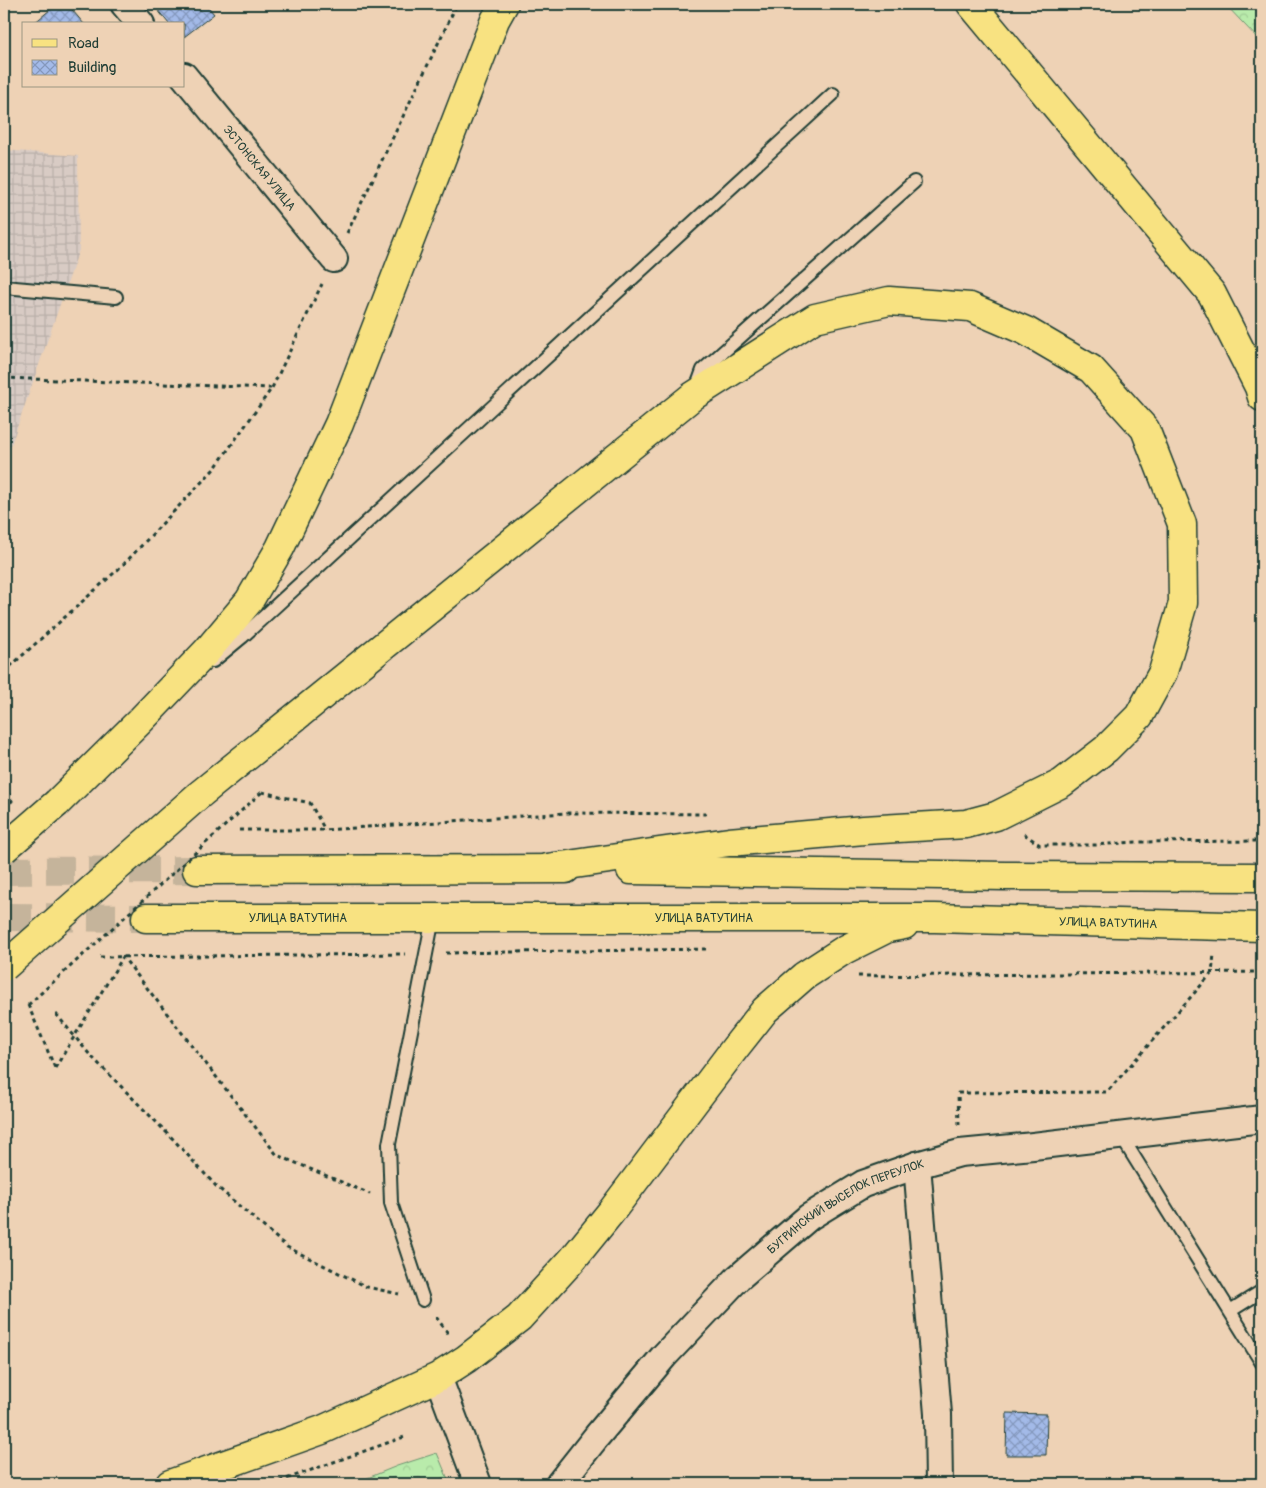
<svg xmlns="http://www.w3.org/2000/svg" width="1266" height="1488" font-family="Pangolin,sans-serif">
<defs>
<pattern id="industrial-grid" width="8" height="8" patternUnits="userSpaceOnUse" patternTransform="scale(1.25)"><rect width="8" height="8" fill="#d8cbc4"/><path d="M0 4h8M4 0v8" fill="none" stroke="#b9afa9"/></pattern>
<pattern id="forest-crowns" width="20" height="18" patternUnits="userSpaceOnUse" patternTransform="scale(1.25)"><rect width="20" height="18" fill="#b9ebab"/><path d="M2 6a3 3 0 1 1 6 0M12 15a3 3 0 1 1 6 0" fill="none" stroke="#9fca94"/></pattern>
<pattern id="building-cross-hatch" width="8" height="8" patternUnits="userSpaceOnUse" patternTransform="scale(1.25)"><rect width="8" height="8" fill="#a3bae8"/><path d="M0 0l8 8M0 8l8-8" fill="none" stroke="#8498bd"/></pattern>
</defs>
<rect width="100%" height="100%" fill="#eed2b5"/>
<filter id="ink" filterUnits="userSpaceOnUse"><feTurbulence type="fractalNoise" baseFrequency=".02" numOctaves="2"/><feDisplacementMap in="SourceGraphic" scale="10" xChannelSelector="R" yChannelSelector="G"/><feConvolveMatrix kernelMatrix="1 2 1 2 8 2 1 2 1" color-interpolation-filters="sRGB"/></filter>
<g filter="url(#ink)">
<!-- industrial -->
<path fill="url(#industrial-grid)" d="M 4,150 L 78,156 L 79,250 L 4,465 Z"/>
<!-- forest -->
<path fill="url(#forest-crowns)" stroke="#6c9470" d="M 1225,4 L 1262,4 L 1262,43 Z
M 437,1453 L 450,1484 L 353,1484 L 397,1466 Z"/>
<!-- building -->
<path fill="url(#building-cross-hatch)" stroke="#1f3d34" d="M 57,4 L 67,4 L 84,24 L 33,24 Z
M 153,4 L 206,4 L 214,14 L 184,37 L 184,24 L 169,24 Z
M 1007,1413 L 1047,1414 L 1046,1455 L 1006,1455 Z"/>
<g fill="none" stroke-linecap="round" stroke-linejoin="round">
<!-- primary-tunnel -->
<path stroke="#c5b49b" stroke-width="28" stroke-dasharray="28 14" stroke-linecap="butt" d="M 4,871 L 197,870
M 4,917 L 146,918"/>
<defs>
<path id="lane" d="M 4,287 L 116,297
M 696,389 L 703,370 L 914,182
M 213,661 L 242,637 L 833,94
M 1121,1136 L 1262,1363
M 423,1300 L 391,1203 L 389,1144 L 433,918
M 1230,1311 L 1262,1291"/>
<g id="street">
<path d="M 124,4 L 141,24"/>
<path id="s1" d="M 184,76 L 334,259"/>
<path d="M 917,1165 L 938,1414 L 939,1484"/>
<path d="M 438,1377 L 478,1484"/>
<path id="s2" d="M 559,1484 L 597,1436 L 664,1356 L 738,1278 L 809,1217 L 863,1184 L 917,1165 L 960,1153 L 1033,1146 L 1262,1119"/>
</g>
<g id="primary">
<path d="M 971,4 L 1212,294 L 1259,387 L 1262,397"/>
<path d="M 199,795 L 693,396 L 815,318 L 889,301 L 970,307 L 1026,331 L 1091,369 L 1145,429 L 1182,524 L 1183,603 L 1163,672 L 1139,716 L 1106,749 L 1062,783 L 996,816 L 966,824 L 864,830 L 729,842 L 547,868"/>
<path d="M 57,803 L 140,721 L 207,651 L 249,601 L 280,548 L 339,424 L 495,20 L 504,4"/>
<path d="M 197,870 L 566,869"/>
<path d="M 631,870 L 1005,876 L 1262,877"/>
<path id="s3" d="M 146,918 L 935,918 L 1262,927"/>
<path d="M 170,1484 L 322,1430 L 438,1377 L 466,1359 L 519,1318 L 572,1260 L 611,1212 L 735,1048 L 765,1010 L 804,976 L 844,950 L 888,928 L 904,925"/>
</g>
</defs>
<!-- lane casing -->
<use href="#lane" stroke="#1f3d34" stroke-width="16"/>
<!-- street casing -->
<use href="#street" stroke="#1f3d34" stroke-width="30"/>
<!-- primary casing -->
<use href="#primary" stroke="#1f3d34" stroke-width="31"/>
<!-- path -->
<path stroke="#1f3d34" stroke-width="3" stroke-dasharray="4 4" stroke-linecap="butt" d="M 347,233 L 457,4
M 4,378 L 271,388
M 4,672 L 124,564 L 215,468 L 272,388 L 322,284
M 4,785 L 12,801 L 9,804
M 262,792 L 310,803 L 325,830
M 239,830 L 325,830 L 566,813 L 710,814
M 1024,834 L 1040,845 L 1095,845 L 1136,842 L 1262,841
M 446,953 L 710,949
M 100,957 L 405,954
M 858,976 L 1262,972
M 28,1005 L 55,1068
M 56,1014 L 90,1055 L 173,1139 L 215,1185 L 287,1247 L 367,1287 L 399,1294
M 55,1068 L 123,957 L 277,1155 L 370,1194
M 959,1125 L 958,1093 L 1107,1092 L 1212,973 L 1214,954
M 436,1317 L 450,1336
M 272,1484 L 404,1437"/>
<!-- lane -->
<use href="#lane" stroke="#eed2b5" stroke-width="12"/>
<!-- street -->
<use href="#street" stroke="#eed2b5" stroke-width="26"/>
<!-- primary -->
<use href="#primary" stroke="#f8e281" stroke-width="28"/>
<defs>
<path id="primary-bridge" d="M 4,849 L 57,803
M 4,967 L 199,795"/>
</defs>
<!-- primary-bridge casing -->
<use href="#primary-bridge" stroke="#1f3d34" stroke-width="31" stroke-linecap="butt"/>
<!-- path-bridge -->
<path stroke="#1f3d34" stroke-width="3" stroke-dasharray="4 4" stroke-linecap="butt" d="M 28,1005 L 262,792"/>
<!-- primary-bridge -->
<use href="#primary-bridge" stroke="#f8e281" stroke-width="28"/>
</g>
</g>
<g text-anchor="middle" stroke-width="4" stroke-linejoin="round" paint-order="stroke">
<!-- street labels -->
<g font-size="12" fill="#1f3d34" stroke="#eed2b5">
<text dy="4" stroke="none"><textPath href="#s1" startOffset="119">ЭСТОНСКАЯ УЛИЦА</textPath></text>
<text dy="4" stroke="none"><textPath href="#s3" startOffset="152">УЛИЦА ВАТУТИНА</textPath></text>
<text dy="4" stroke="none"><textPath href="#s3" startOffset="558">УЛИЦА ВАТУТИНА</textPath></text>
<text dy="4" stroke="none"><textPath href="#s3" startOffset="962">УЛИЦА ВАТУТИНА</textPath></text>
<text dy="4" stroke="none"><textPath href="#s2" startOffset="404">БУГРИНСКИЙ ВЫСЕЛОК ПЕРЕУЛОК</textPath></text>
</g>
</g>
<!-- margin -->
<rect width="1266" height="1488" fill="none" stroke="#eed2b5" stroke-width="20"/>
<rect x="10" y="10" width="1246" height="1468" fill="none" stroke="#1f3d34" stroke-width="2" filter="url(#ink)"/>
<!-- legend -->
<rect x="22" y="22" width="162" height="65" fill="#eed2b5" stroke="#9b9681"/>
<rect x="32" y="39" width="25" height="8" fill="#f8e281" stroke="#9b9681"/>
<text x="68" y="48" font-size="15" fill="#1f3d34">Road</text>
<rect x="32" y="60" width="25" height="15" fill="url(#building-cross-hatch)" stroke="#9b9681"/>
<text x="68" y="72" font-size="15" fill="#1f3d34">Building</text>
</svg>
